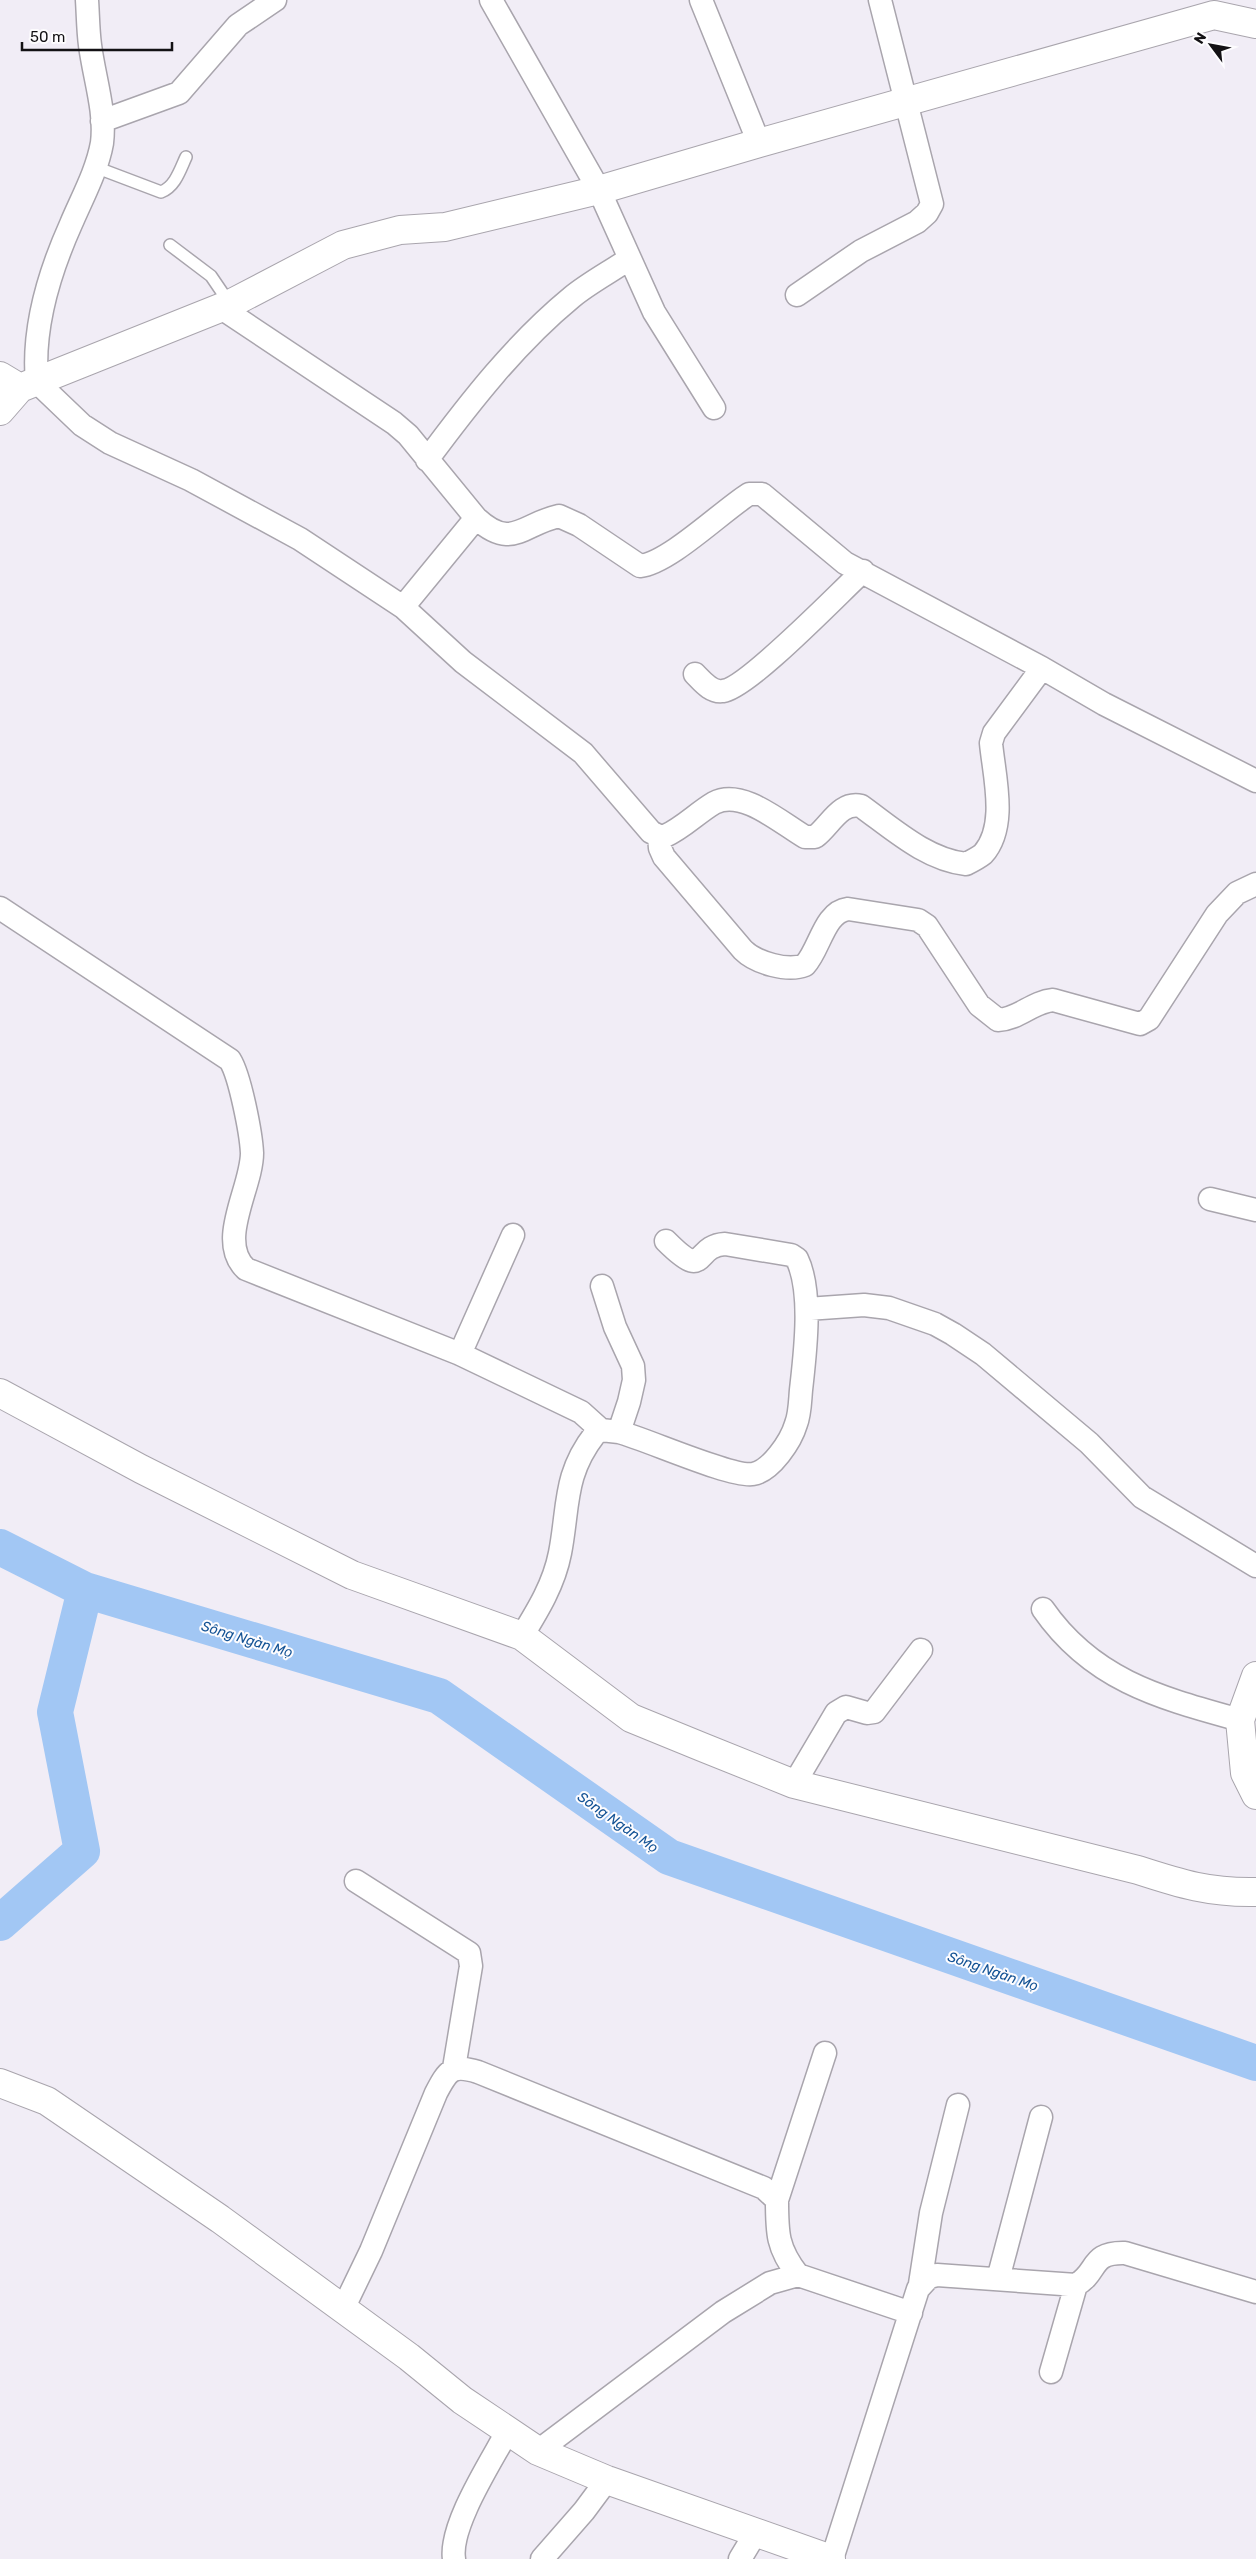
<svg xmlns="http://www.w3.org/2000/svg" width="1256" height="2559" font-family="Rubik,sans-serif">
<rect width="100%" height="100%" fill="#f1edf6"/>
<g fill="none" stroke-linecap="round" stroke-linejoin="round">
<!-- river -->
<path stroke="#a2c7f4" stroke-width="36" d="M 0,1547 L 85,1590 L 439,1696 L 669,1857 L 1256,2063
M 0,1923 L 82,1851 L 55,1712 L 85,1590"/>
<defs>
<path id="lane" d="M 95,167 L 161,192 C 175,187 180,170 186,157
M 170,245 L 211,276 L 230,304"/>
<path id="street" d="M 87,0 C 88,15 88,30 90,45 C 94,77 106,111 102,143 C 97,171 82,198 71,224 C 49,273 32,328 37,382 L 82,425 L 110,443 L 191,480 L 300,539 L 403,607 L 463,662 L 583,753 L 651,832 L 659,836 L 665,836 C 683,828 697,813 714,803 C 742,788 781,823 805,837 L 815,837 C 830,826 840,801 861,806 C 893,829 927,860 966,864 C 972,861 978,858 983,854 C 1008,826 994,776 991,743 L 994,733 L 1042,668
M 491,0 L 599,190 L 654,312 L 714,408
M 701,0 L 759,143
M 102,121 L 179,93 L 238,25 L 275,0
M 797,295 L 861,251 L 917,222 L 927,213 L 932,204 L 880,0
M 220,307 L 394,423 L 408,435 L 476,518 C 512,551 522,524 559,516 L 579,525 L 640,566 C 669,563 722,511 749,494 L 762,494 L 845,563 L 1042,668 L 1104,704 L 1256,781
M 427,460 C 470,402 516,343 572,297 C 589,283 610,272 629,259
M 403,607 L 476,518
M 695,674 C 702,681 711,693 723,691 C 748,688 839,593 863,571
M 659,836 L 660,848 L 664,857 L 743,950 C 756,963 788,972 805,965 C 820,949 824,912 848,909 L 918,920 L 927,926 L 979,1005 L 998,1020 C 1019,1019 1032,1002 1053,1000 L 1140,1024 L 1149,1019 L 1217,914 L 1237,893 L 1256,884
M 0,908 L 230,1060 C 240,1076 251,1133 252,1153 C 252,1188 216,1241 246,1269 L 460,1354 L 581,1412 L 601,1430
M 1210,1199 L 1256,1210
M 602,1286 L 615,1327 L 633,1366 L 634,1380 L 629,1402 L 619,1432
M 807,1309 L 864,1305 L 889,1308 L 935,1324 L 953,1334 L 983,1354 L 1089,1443 L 1142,1497 L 1256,1566
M 460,1354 L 513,1235
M 1043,1609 C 1093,1681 1161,1698 1240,1720
M 522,1636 C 538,1610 554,1584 560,1553 C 569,1507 563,1475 595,1434 L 601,1430 L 619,1432 C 646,1439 732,1478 753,1474 C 771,1471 791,1441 796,1424 C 800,1414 800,1401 801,1390 C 805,1354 813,1292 797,1259 L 791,1255 L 725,1244 C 692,1246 708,1283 666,1241
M 794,1784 L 836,1713 L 846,1707 L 867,1713 L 874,1712 L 921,1650
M 356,1881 L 469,1953 L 471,1966 L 454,2068
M 777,2200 L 825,2053
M 998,2279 L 1041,2117
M 920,2284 L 931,2213 L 958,2105
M 343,2309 L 371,2251 L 436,2093 C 448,2070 452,2064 478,2072 L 764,2188 L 777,2200 C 777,2233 777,2248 798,2275
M 1051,2372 L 1076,2285
M 538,2451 L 723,2312 L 770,2283 L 798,2275 L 911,2313
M 454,2559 C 449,2526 491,2462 507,2432
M 542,2559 L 584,2511 L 607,2480
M 740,2559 L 755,2534
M 832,2559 L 918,2289 L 929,2277 L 937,2275 L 1076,2285 C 1099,2272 1089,2252 1125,2253 L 1256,2292"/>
<path id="secondary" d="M 0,376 L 20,388 L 230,304 L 343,245 L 400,230 L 445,227 L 599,190 L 759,143 L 1214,15 L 1256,24
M 0,411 L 20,388
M 0,1393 L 141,1469 L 352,1575 L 522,1636 L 631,1718 L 702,1747 L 794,1784 L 1138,1870 C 1181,1884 1210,1893 1256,1892
M 1256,1676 L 1240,1720 L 1245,1773 L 1256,1795
M 0,2083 L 47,2101 L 220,2219 L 409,2357 L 462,2400 L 538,2451 L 607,2480 L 831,2559"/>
</defs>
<!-- lane casing -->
<use href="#lane" stroke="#a9a5ad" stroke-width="14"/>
<!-- street casing -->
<use href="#street" stroke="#a9a5ad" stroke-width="25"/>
<!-- secondary casing -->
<use href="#secondary" stroke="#a9a5ad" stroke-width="30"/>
<!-- lane -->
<use href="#lane" stroke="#fff" stroke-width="11"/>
<!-- street -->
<use href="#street" stroke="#fff" stroke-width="22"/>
<!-- secondary -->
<use href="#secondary" stroke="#fff" stroke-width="28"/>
</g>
<g text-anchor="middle" stroke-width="4" stroke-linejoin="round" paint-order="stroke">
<!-- water labels -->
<g font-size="14" font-style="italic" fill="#145395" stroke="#fdfcfe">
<text transform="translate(247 1639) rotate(17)" y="5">Sông Ngàn Mọ</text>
<text transform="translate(618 1822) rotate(35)" y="5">Sông Ngàn Mọ</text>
<text transform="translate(993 1971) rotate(19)" y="5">Sông Ngàn Mọ</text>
</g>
</g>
<!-- north arrow -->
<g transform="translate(1211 45) rotate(302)" stroke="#fdfcfe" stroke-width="4" paint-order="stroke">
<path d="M0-4L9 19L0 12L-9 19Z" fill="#131114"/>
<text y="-8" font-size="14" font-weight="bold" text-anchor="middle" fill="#131114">N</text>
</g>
<!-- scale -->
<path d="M22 42v8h150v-8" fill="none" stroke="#131114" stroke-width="2.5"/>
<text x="30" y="42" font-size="15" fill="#131114" stroke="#fdfcfe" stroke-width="4" paint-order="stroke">50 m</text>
</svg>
